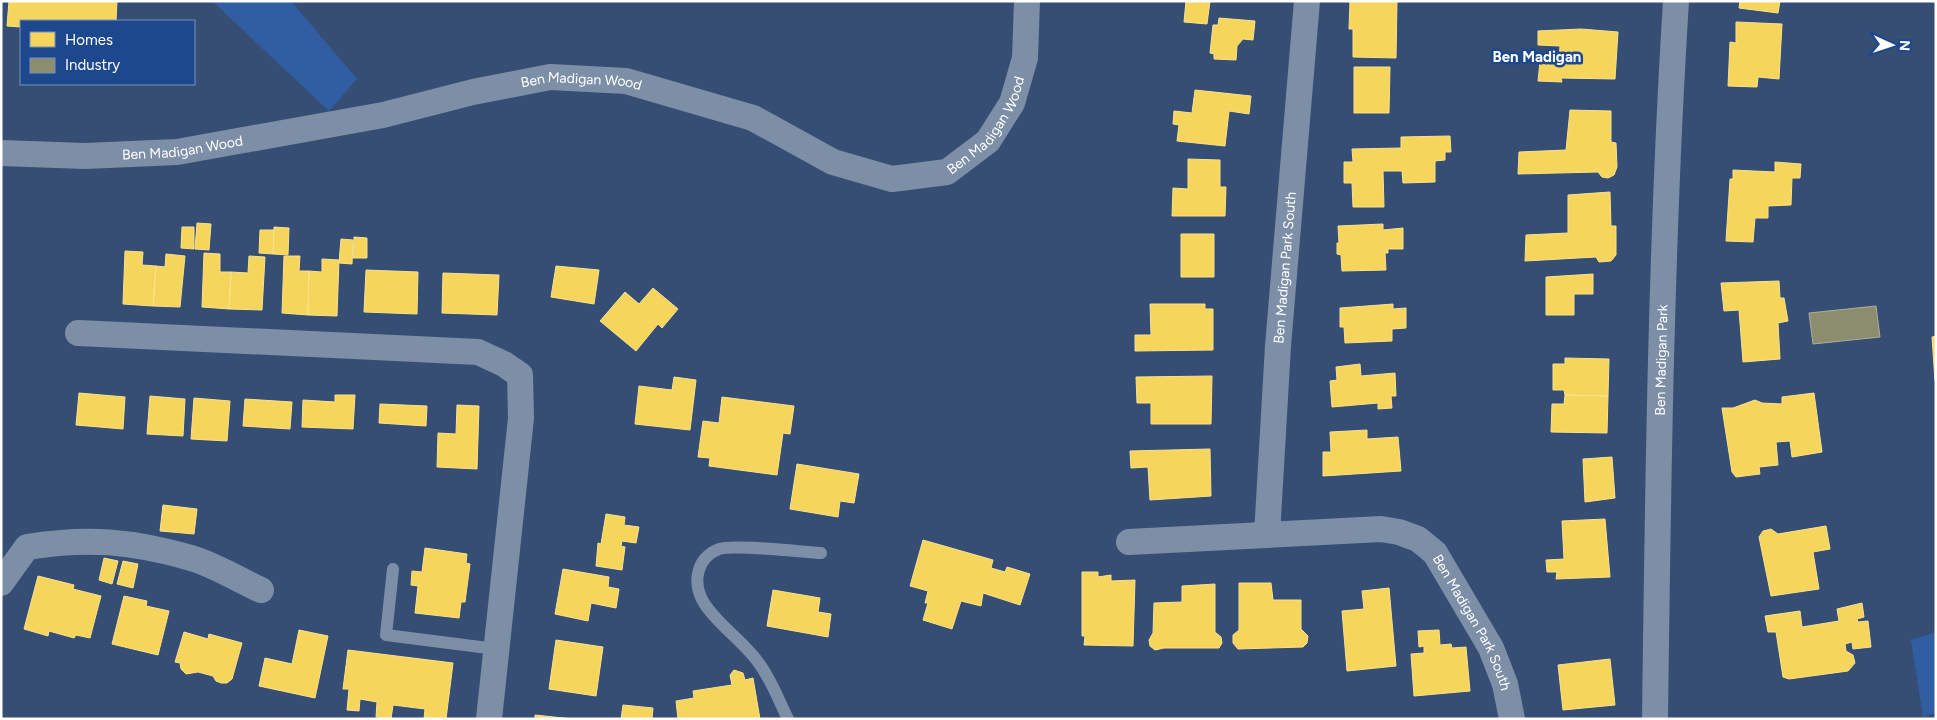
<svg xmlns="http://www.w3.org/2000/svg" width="1937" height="720" font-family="Figtree,sans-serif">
<rect width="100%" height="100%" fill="#364e74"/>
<!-- green -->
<path fill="#315ea3" d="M 212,1 L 291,1 L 357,79 L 329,111 Z
M 1936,632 L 1936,712 L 1923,717 L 1911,640 Z"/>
<!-- homes -->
<path fill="#f6d55c" stroke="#f9e28d" d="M 9,1 L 117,1 L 116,21 L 21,21 L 21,27 L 7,26 Z
M 1186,1 L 1210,1 L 1207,24 L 1184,22 Z
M 1350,1 L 1397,1 L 1396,58 L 1353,57 L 1353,29 L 1349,29 Z
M 1740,1 L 1780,1 L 1778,13 L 1739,8 Z
M 1219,18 L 1255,21 L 1253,40 L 1243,39 L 1237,46 L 1236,60 L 1214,59 L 1214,54 L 1210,53 L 1213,25 L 1218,25 Z
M 1736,22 L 1782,24 L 1779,79 L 1758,77 L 1757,87 L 1728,86 L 1730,42 L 1736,43 Z
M 1581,29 L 1618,32 L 1615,79 L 1561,78 L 1562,82 L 1538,81 L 1540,62 L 1559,63 L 1560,46 L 1538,45 L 1538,31 Z
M 1354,67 L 1390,67 L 1389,113 L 1354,113 Z
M 1195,90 L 1251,96 L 1249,114 L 1229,111 L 1225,146 L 1177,141 L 1179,125 L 1173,124 L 1174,111 L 1192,113 Z
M 1570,110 L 1611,111 L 1611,142 L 1616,143 L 1617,167 L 1614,175 L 1608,178 L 1602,177 L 1598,172 L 1518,174 L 1519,152 L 1566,150 Z
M 1450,136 L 1451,152 L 1445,152 L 1445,160 L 1435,161 L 1435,182 L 1403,183 L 1402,171 L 1383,171 L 1384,207 L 1353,207 L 1352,183 L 1344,183 L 1344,162 L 1353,162 L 1352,149 L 1401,148 L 1401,137 Z
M 1188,159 L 1220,160 L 1220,187 L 1226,187 L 1225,216 L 1172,216 L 1173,188 L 1188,189 Z
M 1775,162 L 1801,164 L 1800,178 L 1792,178 L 1791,205 L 1768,206 L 1768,218 L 1755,218 L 1753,242 L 1726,241 L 1730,179 L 1733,179 L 1733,170 L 1775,172 Z
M 1610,192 L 1611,226 L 1616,226 L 1616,255 L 1611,261 L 1599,262 L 1596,257 L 1525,261 L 1526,235 L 1568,233 L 1568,195 Z
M 197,223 L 211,224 L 209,250 L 195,249 Z
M 1383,224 L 1383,230 L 1403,228 L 1403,249 L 1388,249 L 1388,253 L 1385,253 L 1386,270 L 1342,271 L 1341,255 L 1337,254 L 1337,243 L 1339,243 L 1338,226 Z
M 182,227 L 194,227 L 194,249 L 181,248 Z
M 274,227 L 289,228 L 288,255 L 273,254 Z
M 260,230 L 274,230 L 273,254 L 259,253 Z
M 1181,234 L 1214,234 L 1214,277 L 1181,277 Z
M 354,237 L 367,238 L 367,258 L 353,258 Z
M 341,239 L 353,240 L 352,264 L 339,263 Z
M 125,251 L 143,252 L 142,265 L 156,266 L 153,306 L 123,304 Z
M 204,253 L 220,254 L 220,272 L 231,272 L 229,309 L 202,307 Z
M 166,254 L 185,256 L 180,307 L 153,306 L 156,266 L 165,267 Z
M 249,256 L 265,257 L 262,310 L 229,309 L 231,272 L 248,273 Z
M 284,256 L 300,256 L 299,271 L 309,271 L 308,315 L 282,313 Z
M 322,259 L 339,260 L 337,316 L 308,315 L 309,271 L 322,272 Z
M 556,266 L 599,270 L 594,304 L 551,297 Z
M 366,270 L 418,272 L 417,314 L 364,312 Z
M 443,273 L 499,275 L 497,315 L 442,313 Z
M 1593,274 L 1593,294 L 1574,294 L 1574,315 L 1546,315 L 1546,277 Z
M 1779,281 L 1780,298 L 1784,298 L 1788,321 L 1778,323 L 1780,359 L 1743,362 L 1739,310 L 1724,311 L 1721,283 Z
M 653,288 L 678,309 L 662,328 L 658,324 L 636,351 L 600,321 L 625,292 L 639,304 Z
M 1150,304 L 1205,304 L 1205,309 L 1213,309 L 1213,350 L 1135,351 L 1135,335 L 1151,335 Z
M 1393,304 L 1393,309 L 1406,308 L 1406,328 L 1392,329 L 1392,341 L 1345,343 L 1344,327 L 1340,327 L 1340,308 Z
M 1936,336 L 1936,381 L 1935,381 L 1932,337 Z
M 1565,358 L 1609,359 L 1608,396 L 1565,395 L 1564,390 L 1553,390 L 1553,364 L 1565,364 Z
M 1360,364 L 1361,376 L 1395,373 L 1396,396 L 1391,396 L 1392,408 L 1378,409 L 1378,403 L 1332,407 L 1330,381 L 1337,380 L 1336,367 Z
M 1212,376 L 1211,424 L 1151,424 L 1151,403 L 1137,403 L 1136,377 Z
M 674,377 L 696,380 L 690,430 L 635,424 L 639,386 L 672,390 Z
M 79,393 L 125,397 L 123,429 L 76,425 Z
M 1814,393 L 1822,452 L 1792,457 L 1790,441 L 1776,442 L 1778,465 L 1759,467 L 1760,474 L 1736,477 L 1732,472 L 1722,408 L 1733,408 L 1755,400 L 1762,403 L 1782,404 L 1782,397 Z
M 335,395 L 355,395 L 353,429 L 302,427 L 303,400 L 335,402 Z
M 1565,395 L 1608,396 L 1607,433 L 1551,432 L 1552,404 L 1564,404 Z
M 150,396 L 185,399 L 183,436 L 147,434 Z
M 722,397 L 794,406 L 790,434 L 783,433 L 777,475 L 709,466 L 710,458 L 698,457 L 703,421 L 719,423 Z
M 194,398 L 230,401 L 227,441 L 191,439 Z
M 245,399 L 292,402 L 290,429 L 243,426 Z
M 380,404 L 427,406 L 426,426 L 379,423 Z
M 457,405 L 479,406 L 477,469 L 437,467 L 438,433 L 456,434 Z
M 1367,430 L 1367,439 L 1398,437 L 1401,471 L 1323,476 L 1323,452 L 1331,452 L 1330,432 Z
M 1210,449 L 1211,496 L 1150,500 L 1148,467 L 1131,468 L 1130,451 Z
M 1612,457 L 1615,498 L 1585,502 L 1583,459 Z
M 797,464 L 859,474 L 854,503 L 840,501 L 838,517 L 790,509 Z
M 163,505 L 197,509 L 194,534 L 160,531 Z
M 606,514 L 625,517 L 624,525 L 639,527 L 636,543 L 622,541 L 621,546 L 625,547 L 622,570 L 596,566 L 598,543 L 601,544 Z
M 1605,519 L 1610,577 L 1556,579 L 1557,572 L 1547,572 L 1546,560 L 1564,559 L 1562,521 Z
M 1826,526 L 1830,549 L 1813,552 L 1819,589 L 1771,596 L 1759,537 L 1763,531 L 1771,529 L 1778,534 Z
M 923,540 L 993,560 L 991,568 L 1005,572 L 1007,567 L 1030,574 L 1020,605 L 983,593 L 981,606 L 961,601 L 952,629 L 923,620 L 928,603 L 925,603 L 928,591 L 910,586 Z
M 425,548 L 467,554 L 466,563 L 470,564 L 465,602 L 461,602 L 459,618 L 415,613 L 418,586 L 411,585 L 412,571 L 422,572 Z
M 104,558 L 118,561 L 112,584 L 99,580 Z
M 123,561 L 138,564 L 133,588 L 117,584 Z
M 563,569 L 609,577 L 608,587 L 619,589 L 616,608 L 591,603 L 588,621 L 555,614 Z
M 1082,572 L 1098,572 L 1098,577 L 1111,575 L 1111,581 L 1135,580 L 1133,646 L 1084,645 L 1085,636 L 1082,636 Z
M 38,576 L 74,585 L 73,589 L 101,596 L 90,638 L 76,635 L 74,638 L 49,631 L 48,636 L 24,629 Z
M 1239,583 L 1271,583 L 1273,600 L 1301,600 L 1301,629 L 1308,636 L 1307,643 L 1303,647 L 1238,649 L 1233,643 L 1233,635 L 1239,630 Z
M 1215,584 L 1215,632 L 1221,637 L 1222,643 L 1219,648 L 1164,648 L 1155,650 L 1150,646 L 1149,640 L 1153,633 L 1154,603 L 1182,602 L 1182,586 Z
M 1389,588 L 1396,666 L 1347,671 L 1342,611 L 1364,609 L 1362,591 Z
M 773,590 L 820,598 L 818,612 L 831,614 L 828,637 L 767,626 Z
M 124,596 L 147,601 L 146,606 L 169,611 L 158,655 L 112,644 Z
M 1862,603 L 1864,617 L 1857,619 L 1858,622 L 1868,621 L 1871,647 L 1853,649 L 1852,642 L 1845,644 L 1846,651 L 1853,655 L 1855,663 L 1848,671 L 1789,679 L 1783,677 L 1776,632 L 1768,632 L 1765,616 L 1800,611 L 1802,627 L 1839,621 L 1837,609 Z
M 299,630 L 328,636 L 315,698 L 259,686 L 265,658 L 292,664 Z
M 1439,630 L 1440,645 L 1451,644 L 1452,648 L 1466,647 L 1470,691 L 1414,696 L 1411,654 L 1424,653 L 1424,646 L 1419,647 L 1418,631 Z
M 184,632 L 208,639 L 209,634 L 242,643 L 232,679 L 227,683 L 221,683 L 216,681 L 213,676 L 198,672 L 186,674 L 181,669 L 180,663 L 175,662 Z
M 556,640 L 603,647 L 596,696 L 549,689 Z
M 348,650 L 453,663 L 446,719 L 424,719 L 425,709 L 393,705 L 391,719 L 376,717 L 377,702 L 360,699 L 359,711 L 347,710 L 349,689 L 343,689 Z
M 1610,659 L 1615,705 L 1563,710 L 1558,665 Z
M 734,670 L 743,673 L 745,680 L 753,678 L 760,719 L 678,719 L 676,701 L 694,698 L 693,691 L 732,685 L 730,675 Z
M 623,705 L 653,708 L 652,719 L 621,719 Z
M 535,715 L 573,719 L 535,719 Z"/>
<!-- industry -->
<path fill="#8c8c6e" stroke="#aeae9a" d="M 1876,306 L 1880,337 L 1813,344 L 1809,313 Z"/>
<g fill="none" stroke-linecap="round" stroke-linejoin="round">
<!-- service -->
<path stroke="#7d8fa7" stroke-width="12" d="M 393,569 L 386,635 L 496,649
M 788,719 C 778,699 771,679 758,662 C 742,640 718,625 704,603 C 692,583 696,558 719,549 C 732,544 803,552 821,553"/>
<!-- minor -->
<g stroke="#7d8fa7" stroke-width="26">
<path id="s1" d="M 1,153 L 85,156 L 177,152 L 383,115 L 473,92 L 550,77 L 626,81 L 753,118 L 833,162 L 892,179 L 947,172 L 988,141 L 1012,103 L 1025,58 L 1027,1"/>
<path d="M 78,333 L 478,352 L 504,364 L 520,375 L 521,418 L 489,719"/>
<path id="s2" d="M 1267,535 L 1278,346 L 1307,1"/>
<path id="s3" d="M 1129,542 L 1381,529 L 1399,532 L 1418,539 L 1435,553 L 1491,648 L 1505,684 L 1512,719"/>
<path d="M 1,583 L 27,547 C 87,537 132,541 191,558 C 215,565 239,580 261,590"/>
<path id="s4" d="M 1655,719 C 1658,479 1661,240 1676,1"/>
</g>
</g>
<g text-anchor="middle" stroke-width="5" stroke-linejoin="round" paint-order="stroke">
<!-- street labels -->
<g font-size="14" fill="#fff" stroke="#1d488d">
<text dy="5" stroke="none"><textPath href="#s1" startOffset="588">Ben Madigan Wood</textPath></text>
<text dy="5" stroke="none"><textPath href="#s1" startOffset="1036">Ben Madigan Wood</textPath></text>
<text dy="5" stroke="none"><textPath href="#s1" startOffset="182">Ben Madigan Wood</textPath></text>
<text dy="5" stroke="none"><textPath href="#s2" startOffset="268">Ben Madigan Park South</textPath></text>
<text dy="5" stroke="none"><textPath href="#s4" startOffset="359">Ben Madigan Park</textPath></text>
<text dy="5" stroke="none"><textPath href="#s3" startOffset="392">Ben Madigan Park South</textPath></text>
</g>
<!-- neighbourhood labels -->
<g font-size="15" font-weight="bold" fill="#fff" stroke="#1d488d">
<text x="1537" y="62">Ben Madigan</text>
</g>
</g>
<!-- border -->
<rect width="1937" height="720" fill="none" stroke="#ffffff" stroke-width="5"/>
<!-- legend -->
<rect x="20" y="20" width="175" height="65" fill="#1d488d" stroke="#7791bb"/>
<rect x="30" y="32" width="25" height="15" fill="#f6d55c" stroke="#7791bb"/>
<text x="65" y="45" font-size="15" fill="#ffffff">Homes</text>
<rect x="30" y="58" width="25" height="15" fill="#8c8c6e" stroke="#7791bb"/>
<text x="65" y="70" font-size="15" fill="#ffffff">Industry</text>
<!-- north arrow -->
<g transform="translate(1892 45) rotate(93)" stroke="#1d488d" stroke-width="4" paint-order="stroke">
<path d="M0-4L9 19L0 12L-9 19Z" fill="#ffffff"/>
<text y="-8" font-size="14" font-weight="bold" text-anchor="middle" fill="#ffffff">N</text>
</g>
</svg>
